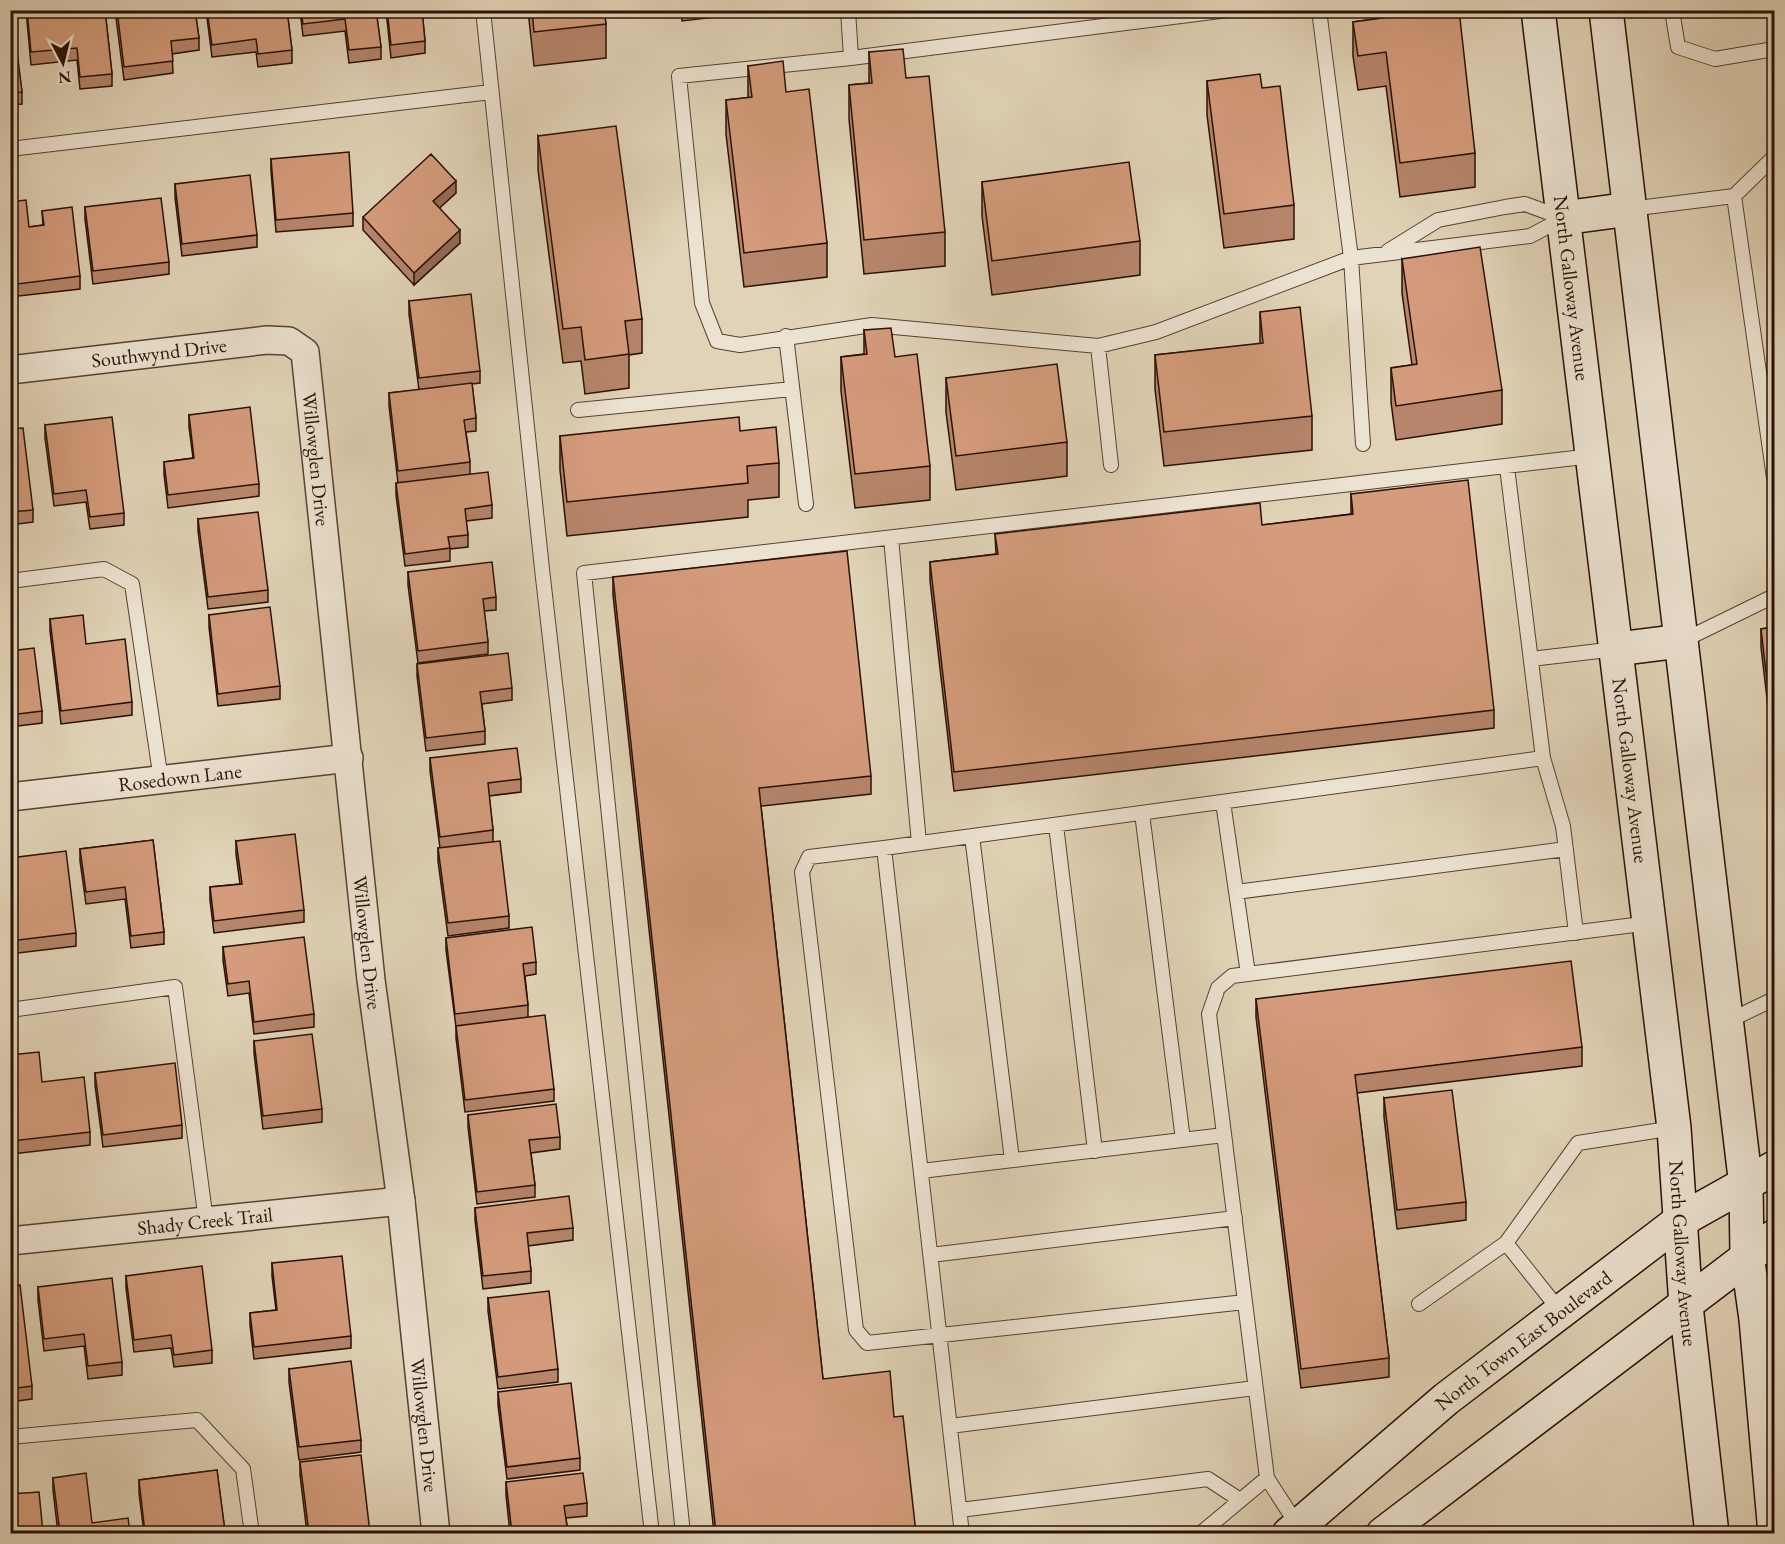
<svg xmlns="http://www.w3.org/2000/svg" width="1785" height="1544" font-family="'EB Garamond',serif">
<rect width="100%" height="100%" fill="#e1d3b7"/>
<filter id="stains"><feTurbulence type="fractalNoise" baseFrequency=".00333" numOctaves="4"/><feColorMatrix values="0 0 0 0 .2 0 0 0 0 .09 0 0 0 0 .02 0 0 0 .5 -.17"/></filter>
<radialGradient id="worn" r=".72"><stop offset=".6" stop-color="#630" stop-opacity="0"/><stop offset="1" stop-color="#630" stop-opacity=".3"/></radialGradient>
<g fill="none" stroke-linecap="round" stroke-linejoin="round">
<defs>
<path id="lane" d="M 483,10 L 542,569 L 652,1534
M 848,10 L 851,58
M 1228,10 L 851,58 L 679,76 L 702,303 L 717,341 L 740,345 L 872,325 L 1098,346 L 1156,332 L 1351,258 L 1530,236 L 1562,219
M 1319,10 L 1351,258 L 1363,444
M 1672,10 L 1678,47 L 1715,59 L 1774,49
M 10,149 L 491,92
M 1734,196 L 1774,478
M 1630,209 L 1734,196 L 1774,157
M 1388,251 L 1438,220 L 1505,207 L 1525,204 L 1563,218
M 786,336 L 806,504
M 1098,346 L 1111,465
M 578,410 L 792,389
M 1507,467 L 1543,758 L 1563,826 L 1576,933
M 891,538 L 919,843
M 10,581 L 104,569 L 132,584 L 161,780
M 1682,641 L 1774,596
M 1531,659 L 1616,649
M 1223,802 L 1248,974
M 1142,813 L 1183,1140
M 1056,825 L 1095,1151
M 972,836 L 1012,1160
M 884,848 L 809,857 L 802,872 L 856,1330 L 867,1343 L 1245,1302
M 1236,892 L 1566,849
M 10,1010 L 175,987 L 206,1221
M 1728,1021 L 1774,999
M 921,1171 L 1224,1135
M 1506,1243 L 1561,1312
M 931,1255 L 1235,1218
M 1419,1304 L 1506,1243 L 1578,1143 L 1674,1128
M 950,1426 L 1255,1388
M 10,1437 L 197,1420 L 243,1469 L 252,1534
M 1267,1478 L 1298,1526
M 960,1510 L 1208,1479 L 1240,1500
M 683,1534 L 584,573 L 1592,456
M 962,1534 L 884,848 L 1543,758
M 1200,1534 L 1267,1478 L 1209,1014 L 1218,988 L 1232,976 L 1650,923"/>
<g id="street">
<path id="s1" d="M 10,370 L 267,340 L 289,341 L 305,352 L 371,980 L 401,1201 L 436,1534"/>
<path id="s2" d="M 10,797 L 349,758"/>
<path id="s3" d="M 10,1241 L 401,1201"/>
</g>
<g id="secondary">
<path id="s4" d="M 1538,10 L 1674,1128 L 1686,1306 L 1712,1534"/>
<path d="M 1606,10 L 1746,1186 L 1747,1255 L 1756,1319 L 1774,1522"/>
<path d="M 1563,218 L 1630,209"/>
<path d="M 1617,649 L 1681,641"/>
<path id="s5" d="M 1289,1534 L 1446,1399 L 1681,1220 L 1774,1168"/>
<path d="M 1383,1534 L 1774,1237"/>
</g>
</defs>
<!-- lane casing -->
<use href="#lane" stroke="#574132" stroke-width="16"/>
<!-- street casing -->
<use href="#street" stroke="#574132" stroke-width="30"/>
<!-- secondary casing -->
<use href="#secondary" stroke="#291006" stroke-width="36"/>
<!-- lane -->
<use href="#lane" stroke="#ece2d0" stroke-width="14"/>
<!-- street -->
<use href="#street" stroke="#ece2d0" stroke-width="27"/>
<!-- secondary -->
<use href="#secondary" stroke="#ece2d0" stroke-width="33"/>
</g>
<!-- wall -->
<path fill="#b6856b" stroke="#291006" stroke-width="1.5" d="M 10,10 L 22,92 L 22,104 L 10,105 Z
M 26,10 L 105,10 L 112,74 L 112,86 L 80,89 L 77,60 L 31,65 Z
M 115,10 L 195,10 L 199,38 L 199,50 L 172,54 L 173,73 L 124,80 Z
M 206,10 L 287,10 L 292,50 L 292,63 L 258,67 L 256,52 L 212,57 Z
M 300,10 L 376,10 L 381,47 L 381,59 L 349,63 L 345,31 L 303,36 Z
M 386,10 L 422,10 L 425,41 L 425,53 L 391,58 Z
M 528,10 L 604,10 L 606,24 L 606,58 L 534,66 Z
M 681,10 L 775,10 L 682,21 Z
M 1441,10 L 1475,153 L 1475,187 L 1400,197 L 1386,86 L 1358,90 L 1353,56 L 1353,22 Z
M 869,52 L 906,78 L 945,232 L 945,266 L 864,274 L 849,119 L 849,85 L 869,83 Z
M 748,66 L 786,92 L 827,243 L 827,277 L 744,287 L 726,134 L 726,100 L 748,98 Z
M 1207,81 L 1262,88 L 1294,205 L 1294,239 L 1224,248 L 1207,115 Z
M 538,136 L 642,319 L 642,353 L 629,355 L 629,388 L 585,394 L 581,361 L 563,363 L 538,170 Z
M 271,159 L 353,213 L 353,226 L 276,232 L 271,171 Z
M 982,182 L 1140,241 L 1140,275 L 992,295 L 982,216 Z
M 175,184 L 257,235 L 257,247 L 182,256 L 175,197 Z
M 456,193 L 439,208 L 460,243 L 414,285 L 363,230 L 363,217 Z
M 10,202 L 29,227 L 43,225 L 42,211 L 80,276 L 80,289 L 10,297 Z
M 85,207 L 169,262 L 169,274 L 93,284 L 85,219 Z
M 1402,259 L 1502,390 L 1502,424 L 1396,440 L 1391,402 L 1391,368 L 1412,365 L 1402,293 Z
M 409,301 L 480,371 L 480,383 L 472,384 L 476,418 L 476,431 L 466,432 L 470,462 L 470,474 L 492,505 L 492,518 L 466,521 L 468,535 L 468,547 L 450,549 L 450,561 L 405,566 L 396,495 L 396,483 L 398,483 L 389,406 L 389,393 L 419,390 L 409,314 Z
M 1260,312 L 1312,416 L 1312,450 L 1164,466 L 1155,389 L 1155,355 L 1260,344 Z
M 864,330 L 895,357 L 930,466 L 930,500 L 855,508 L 841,391 L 841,357 L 864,354 Z
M 946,378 L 1067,442 L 1067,476 L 956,490 L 946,412 Z
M 189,415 L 259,484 L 259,496 L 168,508 L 164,474 L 164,462 L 193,458 L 189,427 Z
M 45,425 L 124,513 L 124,525 L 90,529 L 86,502 L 54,506 L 45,438 Z
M 10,429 L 33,510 L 33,522 L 10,525 Z
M 740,431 L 779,463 L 779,497 L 748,500 L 748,517 L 567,536 L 560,470 L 560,436 Z
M 1351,494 L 1494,710 L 1494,728 L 954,791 L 930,581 L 930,562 L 996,554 L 995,534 L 1262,525 L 1351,514 Z
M 198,519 L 268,590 L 268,602 L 208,609 L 198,531 Z
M 408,572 L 496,597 L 496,610 L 484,611 L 488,642 L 488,654 L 418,663 L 408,585 Z
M 613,577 L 871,776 L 871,794 L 761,806 L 823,1379 L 894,1417 L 916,1533 L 714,1533 L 613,595 Z
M 209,615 L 280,686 L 280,699 L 218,706 L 209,627 Z
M 50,619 L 86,644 L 132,702 L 132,715 L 61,724 L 50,631 Z
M 1774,627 L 1774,759 L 1761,647 L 1761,629 Z
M 10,651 L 42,711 L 42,723 L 10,727 Z
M 417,664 L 512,688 L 512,700 L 482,704 L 485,731 L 485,744 L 426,751 L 417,676 Z
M 430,758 L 521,779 L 521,792 L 489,796 L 493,830 L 493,842 L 509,916 L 509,928 L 448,936 L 438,861 L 438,848 L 440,848 L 430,771 Z
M 153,840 L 164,932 L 164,944 L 131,948 L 125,899 L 86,904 L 80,861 L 80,849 Z
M 236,841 L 304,910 L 304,922 L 214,933 L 210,900 L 210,887 L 240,884 L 236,854 Z
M 10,858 L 76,933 L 76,946 L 10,954 Z
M 446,938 L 536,962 L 536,974 L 525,976 L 528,1005 L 528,1017 L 554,1089 L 554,1101 L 465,1112 L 456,1038 L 456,1027 L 446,950 Z
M 223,947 L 314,1014 L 314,1027 L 254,1034 L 249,993 L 228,996 L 223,960 Z
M 1256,999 L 1582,1047 L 1582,1066 L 1357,1093 L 1389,1358 L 1389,1377 L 1301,1388 L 1256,1017 Z
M 254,1041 L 322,1109 L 322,1122 L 263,1129 L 254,1053 Z
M 10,1055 L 42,1082 L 90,1132 L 90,1145 L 12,1154 L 10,1138 Z
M 95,1073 L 182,1125 L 182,1138 L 103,1147 L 95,1085 Z
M 1384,1098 L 1466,1202 L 1466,1220 L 1397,1229 L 1384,1117 Z
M 468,1115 L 560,1137 L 560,1149 L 531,1153 L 535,1185 L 535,1197 L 477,1204 L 468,1127 Z
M 475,1208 L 573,1228 L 573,1240 L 528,1246 L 531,1271 L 531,1283 L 483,1289 L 475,1220 Z
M 272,1263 L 351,1336 L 351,1348 L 254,1359 L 250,1325 L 250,1313 L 276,1310 L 272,1276 Z
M 126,1276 L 212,1350 L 212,1363 L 174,1367 L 171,1348 L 134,1352 L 126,1288 Z
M 10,1286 L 32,1386 L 32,1399 L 10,1402 Z
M 38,1287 L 122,1362 L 122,1375 L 88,1379 L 84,1346 L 44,1351 L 38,1300 Z
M 488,1298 L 558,1369 L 558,1382 L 498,1389 L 488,1311 Z
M 289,1369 L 361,1440 L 361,1452 L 299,1460 L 289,1382 Z
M 498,1392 L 580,1458 L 580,1470 L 507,1479 L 498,1405 Z
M 300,1462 L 370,1533 L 307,1533 L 300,1475 Z
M 217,1470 L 225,1533 L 144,1533 L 139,1493 L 139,1480 Z
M 53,1478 L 92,1523 L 130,1533 L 58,1533 L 53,1490 Z
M 506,1482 L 587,1503 L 587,1516 L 566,1518 L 568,1533 L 510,1533 L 506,1495 Z"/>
<!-- shaded-wall -->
<path fill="#946c57" stroke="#291006" stroke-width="1.5" d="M 456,181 L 456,193 L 433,214 L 433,201 Z
M 460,230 L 460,243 L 414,285 L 414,273 Z"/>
<!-- building -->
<path fill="#d49b7c" stroke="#291006" stroke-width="1.5" d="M 10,10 L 12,10 L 22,92 L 10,93 Z
M 27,10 L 105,10 L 112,74 L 80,77 L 77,48 L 31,52 Z
M 117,10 L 195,10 L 199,38 L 171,41 L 173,61 L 124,67 Z
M 207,10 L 287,10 L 292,50 L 258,54 L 256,39 L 212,45 Z
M 301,10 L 376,10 L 381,47 L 349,50 L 345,19 L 303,24 Z
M 387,10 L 422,10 L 425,41 L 391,45 Z
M 532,10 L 604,10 L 606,24 L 534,32 Z
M 1441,10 L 1459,10 L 1475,153 L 1400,163 L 1386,52 L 1358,56 L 1353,22 Z
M 903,49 L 906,78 L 929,76 L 945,232 L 864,240 L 849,85 L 872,83 L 869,52 Z
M 783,61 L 786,92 L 809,89 L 827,243 L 744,253 L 726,100 L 752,97 L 748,66 Z
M 1260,74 L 1262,88 L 1280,86 L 1294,205 L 1224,214 L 1207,81 Z
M 616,126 L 642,319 L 625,321 L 629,354 L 585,360 L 581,327 L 563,329 L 538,136 Z
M 349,152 L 353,213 L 276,220 L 271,159 Z
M 431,154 L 456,181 L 433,201 L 460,230 L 414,273 L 363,217 Z
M 1129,162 L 1140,241 L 992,261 L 982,182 Z
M 250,175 L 257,235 L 182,244 L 175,184 Z
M 161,198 L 169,262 L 93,271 L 85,207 Z
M 26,200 L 29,227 L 44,225 L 42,211 L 72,207 L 80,276 L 10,285 L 10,202 Z
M 1480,247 L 1502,390 L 1396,406 L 1391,368 L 1417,364 L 1402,259 Z
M 471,294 L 480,371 L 419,378 L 409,301 Z
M 1300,307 L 1312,416 L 1164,432 L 1155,355 L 1263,343 L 1260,312 Z
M 891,328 L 895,357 L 917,354 L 930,466 L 855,474 L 841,357 L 867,354 L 864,330 Z
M 1057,364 L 1067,442 L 956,456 L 946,378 Z
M 472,383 L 476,418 L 464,420 L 470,462 L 398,471 L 389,393 Z
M 250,407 L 259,484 L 168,495 L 164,462 L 194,458 L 189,415 Z
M 112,417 L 124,513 L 90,517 L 86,490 L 54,494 L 45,425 Z
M 739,417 L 740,431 L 776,427 L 779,463 L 747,466 L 748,483 L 567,502 L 560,436 Z
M 23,428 L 33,510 L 10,512 L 10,429 Z
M 488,472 L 492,505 L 465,509 L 468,535 L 448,537 L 450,548 L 405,554 L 396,483 Z
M 1468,480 L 1494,710 L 954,772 L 930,562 L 998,554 L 995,534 L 1260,503 L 1262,525 L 1353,514 L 1351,494 Z
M 258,512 L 268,590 L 208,597 L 198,519 Z
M 847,551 L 871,776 L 759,788 L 823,1379 L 890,1371 L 894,1417 L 903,1416 L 916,1533 L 716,1533 L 613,577 Z
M 492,562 L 496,597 L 483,599 L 488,642 L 418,651 L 408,572 Z
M 270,607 L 280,686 L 218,694 L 209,615 Z
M 83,615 L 86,644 L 125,639 L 132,702 L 61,711 L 50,619 Z
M 1774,627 L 1774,741 L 1761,629 Z
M 34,648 L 42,711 L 10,715 L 10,651 Z
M 508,653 L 512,688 L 480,692 L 485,731 L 426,738 L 417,664 Z
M 517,748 L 521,779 L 488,783 L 493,830 L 440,837 L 430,758 Z
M 295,834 L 304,910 L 214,921 L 210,887 L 242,884 L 236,841 Z
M 153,840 L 164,932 L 131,936 L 125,887 L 86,892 L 80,849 Z
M 500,841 L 509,916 L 448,923 L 438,848 Z
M 66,851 L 76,933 L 10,941 L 10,858 Z
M 532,927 L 536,962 L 523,964 L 528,1005 L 455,1014 L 446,938 Z
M 304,937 L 314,1014 L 254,1022 L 249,981 L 228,984 L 223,947 Z
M 1571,961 L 1582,1047 L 1355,1075 L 1389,1358 L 1301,1369 L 1256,999 Z
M 545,1015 L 554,1089 L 465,1100 L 456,1026 Z
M 312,1034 L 322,1109 L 263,1116 L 254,1041 Z
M 39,1052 L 42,1082 L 84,1077 L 90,1132 L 12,1141 L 10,1125 L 10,1055 Z
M 175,1063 L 182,1125 L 103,1135 L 95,1073 Z
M 1452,1090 L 1466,1202 L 1397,1210 L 1384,1098 Z
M 556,1104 L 560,1137 L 529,1140 L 535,1185 L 477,1192 L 468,1115 Z
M 569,1196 L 573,1228 L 527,1233 L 531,1271 L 483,1276 L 475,1208 Z
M 342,1256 L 351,1336 L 254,1347 L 250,1313 L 277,1310 L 272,1263 Z
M 202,1266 L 212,1350 L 174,1355 L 171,1335 L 134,1340 L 126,1276 Z
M 112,1278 L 122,1362 L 88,1366 L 84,1334 L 44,1339 L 38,1287 Z
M 20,1285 L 32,1386 L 10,1389 L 10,1286 Z
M 549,1291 L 558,1369 L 498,1377 L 488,1298 Z
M 351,1361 L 361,1440 L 299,1447 L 289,1369 Z
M 571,1383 L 580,1458 L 507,1467 L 498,1392 Z
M 361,1455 L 370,1533 L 309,1533 L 300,1462 Z
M 217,1470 L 225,1531 L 204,1533 L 145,1533 L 139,1480 Z
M 86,1473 L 92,1523 L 128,1518 L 130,1533 L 60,1533 L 53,1478 Z
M 583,1473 L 587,1503 L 564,1506 L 568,1533 L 512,1533 L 506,1482 Z
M 39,1492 L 43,1533 L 10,1533 L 10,1494 Z"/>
<g text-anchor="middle" stroke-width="4.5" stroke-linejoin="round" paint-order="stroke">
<!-- street labels -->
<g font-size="20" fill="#291006" stroke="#ece2d0">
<text dy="7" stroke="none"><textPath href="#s4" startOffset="280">North Galloway Avenue</textPath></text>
<text dy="7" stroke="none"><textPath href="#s1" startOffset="150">Southwynd Drive</textPath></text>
<text dy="7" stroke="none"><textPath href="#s1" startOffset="408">Willowglen Drive</textPath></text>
<text dy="7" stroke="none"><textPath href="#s4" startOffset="766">North Galloway Avenue</textPath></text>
<text dy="7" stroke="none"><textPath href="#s2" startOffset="171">Rosedown Lane</textPath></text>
<text dy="7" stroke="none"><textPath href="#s1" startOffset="894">Willowglen Drive</textPath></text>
<text dy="7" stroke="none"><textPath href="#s3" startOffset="196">Shady Creek Trail</textPath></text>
<text dy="7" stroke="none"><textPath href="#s4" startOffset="1252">North Galloway Avenue</textPath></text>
<text dy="7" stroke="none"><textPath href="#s5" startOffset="304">North Town East Boulevard</textPath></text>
<text dy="7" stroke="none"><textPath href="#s1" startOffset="1380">Willowglen Drive</textPath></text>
</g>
</g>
<!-- margin -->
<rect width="1785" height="1544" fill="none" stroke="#e1d3b7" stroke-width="36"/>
<rect x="12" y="12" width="1761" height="1520" fill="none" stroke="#291006" stroke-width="3"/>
<rect x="18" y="18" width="1749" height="1508" fill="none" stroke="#291006" stroke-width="1.5"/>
<!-- north arrow -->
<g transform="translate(63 63) rotate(173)" stroke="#ece2d0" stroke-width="4.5" paint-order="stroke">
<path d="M0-4.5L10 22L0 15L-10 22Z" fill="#291006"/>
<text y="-9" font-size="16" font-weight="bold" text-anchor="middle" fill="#291006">N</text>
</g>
<rect width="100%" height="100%" filter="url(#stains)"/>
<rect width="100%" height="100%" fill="url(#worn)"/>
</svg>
